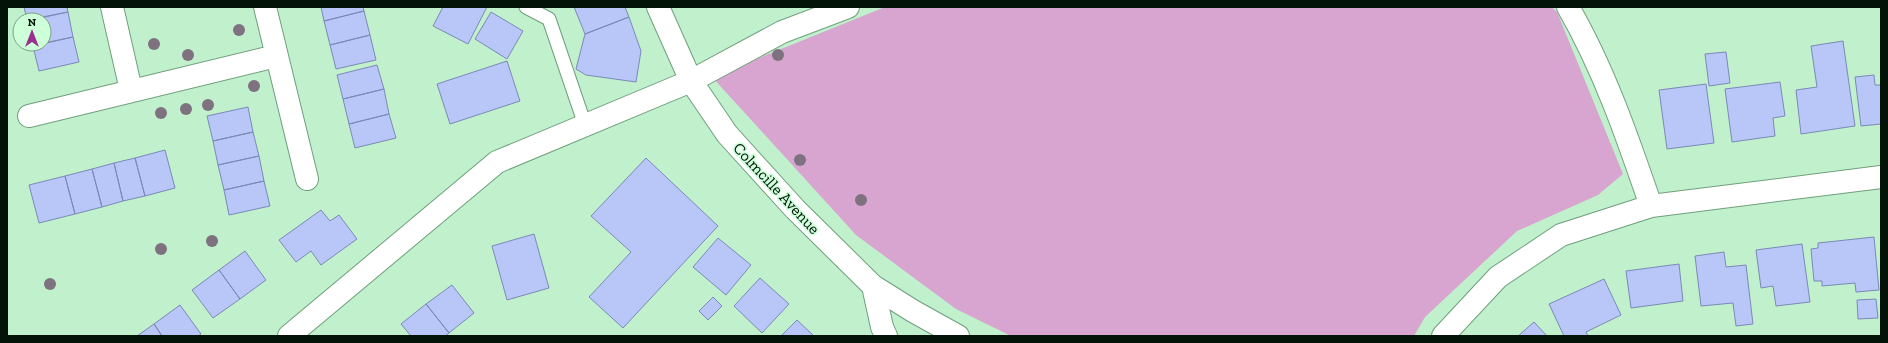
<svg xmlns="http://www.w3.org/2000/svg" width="1888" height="343" font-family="'Zilla Slab',serif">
<rect width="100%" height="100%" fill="#c0f1cc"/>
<!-- green -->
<path fill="#d7a5cf" d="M 885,7 L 1552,7 L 1557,12 L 1623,174 L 1598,195 L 1517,231 L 1425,317 L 1414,336 L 1011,336 L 956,309 L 856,235 L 712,77 Z"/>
<!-- building -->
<path fill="#b8c6f8" stroke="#7b89b7" d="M 24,7 L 67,7 L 68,12 L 27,20 Z
M 321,7 L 363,7 L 364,11 L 324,21 Z
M 443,7 L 487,7 L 468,44 L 433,26 Z
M 574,7 L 625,7 L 629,17 L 585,34 Z
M 364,11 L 370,35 L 330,45 L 324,21 Z
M 68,12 L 73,37 L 44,43 L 44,20 L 31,20 Z
M 491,12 L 523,31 L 507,59 L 475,39 Z
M 629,17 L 641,51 L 636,82 L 586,75 L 576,69 L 585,34 Z
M 370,35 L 376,60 L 336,69 L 330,45 Z
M 73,37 L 79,62 L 39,71 L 33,46 Z
M 1843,41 L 1855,126 L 1801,134 L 1796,90 L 1817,87 L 1811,46 Z
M 1726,52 L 1730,83 L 1709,86 L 1705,54 Z
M 507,61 L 520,101 L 450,124 L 437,84 Z
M 377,65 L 384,89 L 343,99 L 337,75 Z
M 1874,75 L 1875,85 L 1881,85 L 1881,124 L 1861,126 L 1855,77 Z
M 1780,82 L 1785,116 L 1773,118 L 1775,136 L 1732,142 L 1725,89 Z
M 1706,84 L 1714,143 L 1667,149 L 1659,90 Z
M 384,89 L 389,114 L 349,124 L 343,99 Z
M 248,107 L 253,132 L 213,141 L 207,116 Z
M 389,114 L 396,138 L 355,148 L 349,124 Z
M 253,132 L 259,156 L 218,165 L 213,141 Z
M 165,150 L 175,188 L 145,196 L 135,158 Z
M 259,156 L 264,181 L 224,190 L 218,165 Z
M 135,158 L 145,196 L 123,201 L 114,163 Z
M 646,158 L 718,226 L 623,328 L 589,297 L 631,252 L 591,216 Z
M 114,163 L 123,201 L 102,207 L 92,169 Z
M 92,169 L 102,207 L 75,214 L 65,176 Z
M 65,176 L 75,214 L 39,223 L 29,185 Z
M 264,181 L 270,206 L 229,215 L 224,190 Z
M 321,210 L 330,221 L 339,215 L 357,239 L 321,265 L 311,251 L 296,262 L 279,240 Z
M 534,234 L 549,288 L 507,300 L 492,246 Z
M 1874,237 L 1879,290 L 1856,292 L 1855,283 L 1822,286 L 1822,281 L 1814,281 L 1811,249 L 1818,248 L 1818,243 Z
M 718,238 L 751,265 L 726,295 L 693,267 Z
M 1802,244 L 1810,302 L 1776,306 L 1773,286 L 1761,288 L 1756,250 Z
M 245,251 L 266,280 L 240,299 L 219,270 Z
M 1724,252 L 1726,267 L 1746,265 L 1753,324 L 1736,326 L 1733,303 L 1701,306 L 1695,256 Z
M 1679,264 L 1683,301 L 1631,308 L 1626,271 Z
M 219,270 L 240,299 L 213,318 L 192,290 Z
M 760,278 L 789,304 L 762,333 L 734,306 Z
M 1604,279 L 1621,315 L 1586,332 L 1588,336 L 1564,336 L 1549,304 Z
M 452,285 L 474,313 L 449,333 L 426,304 Z
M 713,297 L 722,306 L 708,320 L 699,311 Z
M 1876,299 L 1878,318 L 1858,319 L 1857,300 Z
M 426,304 L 449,333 L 445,336 L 411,336 L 401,324 Z
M 180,305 L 201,334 L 198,336 L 162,336 L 154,324 Z
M 797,320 L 814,336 L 781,336 Z
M 1534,322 L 1547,336 L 1518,336 Z
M 154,324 L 162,336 L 137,336 Z"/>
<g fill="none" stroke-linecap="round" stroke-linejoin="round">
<defs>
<path id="lane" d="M 526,7 L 549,19 L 585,125"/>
<path id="street" d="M 112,7 L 131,90
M 265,7 L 307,179
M 1568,7 C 1604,69 1628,139 1651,206
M 29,116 L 276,56
M 873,286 L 882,327 L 886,336
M 289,336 L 497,162 L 691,81 L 782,32 L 848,7
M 1443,336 L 1498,277 L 1561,235 L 1651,206 L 1881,177"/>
<path id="secondary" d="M 658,7 L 691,81 L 727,134 L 795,209 L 873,286 L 913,311 L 958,336"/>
</defs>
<!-- lane casing -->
<use href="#lane" stroke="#709f7c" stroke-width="15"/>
<!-- street casing -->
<use href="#street" stroke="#709f7c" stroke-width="24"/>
<!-- secondary casing -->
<use href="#secondary" stroke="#709f7c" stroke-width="24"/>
<!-- lane -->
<use href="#lane" stroke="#fff" stroke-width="13"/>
<!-- street -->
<use href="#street" stroke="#fff" stroke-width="22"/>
<!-- secondary -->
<use href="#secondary" stroke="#fff" stroke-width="22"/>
</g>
<!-- trees -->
<g fill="#7e7281">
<circle cx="239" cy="30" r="6"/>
<circle cx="154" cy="44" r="6"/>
<circle cx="188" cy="55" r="6"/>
<circle cx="778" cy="55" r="6"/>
<circle cx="254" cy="86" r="6"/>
<circle cx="208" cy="105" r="6"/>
<circle cx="186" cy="109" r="6"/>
<circle cx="161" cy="113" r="6"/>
<circle cx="800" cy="160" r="6"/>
<circle cx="861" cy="200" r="6"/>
<circle cx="212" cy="241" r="6"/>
<circle cx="161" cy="249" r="6"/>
<circle cx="50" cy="284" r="6"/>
</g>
<g text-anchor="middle" stroke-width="3.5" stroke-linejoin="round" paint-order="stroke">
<!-- street labels -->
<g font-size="16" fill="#031307" stroke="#cdffd9">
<text transform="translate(777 188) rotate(47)" y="6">Colmcille Avenue</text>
</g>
</g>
<!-- border -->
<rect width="1888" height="343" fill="none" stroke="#031307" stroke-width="16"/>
<!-- north arrow -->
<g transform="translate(32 32)"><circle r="19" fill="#cdffd9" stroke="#7ca185"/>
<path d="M0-3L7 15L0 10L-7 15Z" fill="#9b2f90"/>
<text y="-6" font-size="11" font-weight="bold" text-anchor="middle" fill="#031307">N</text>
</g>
</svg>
